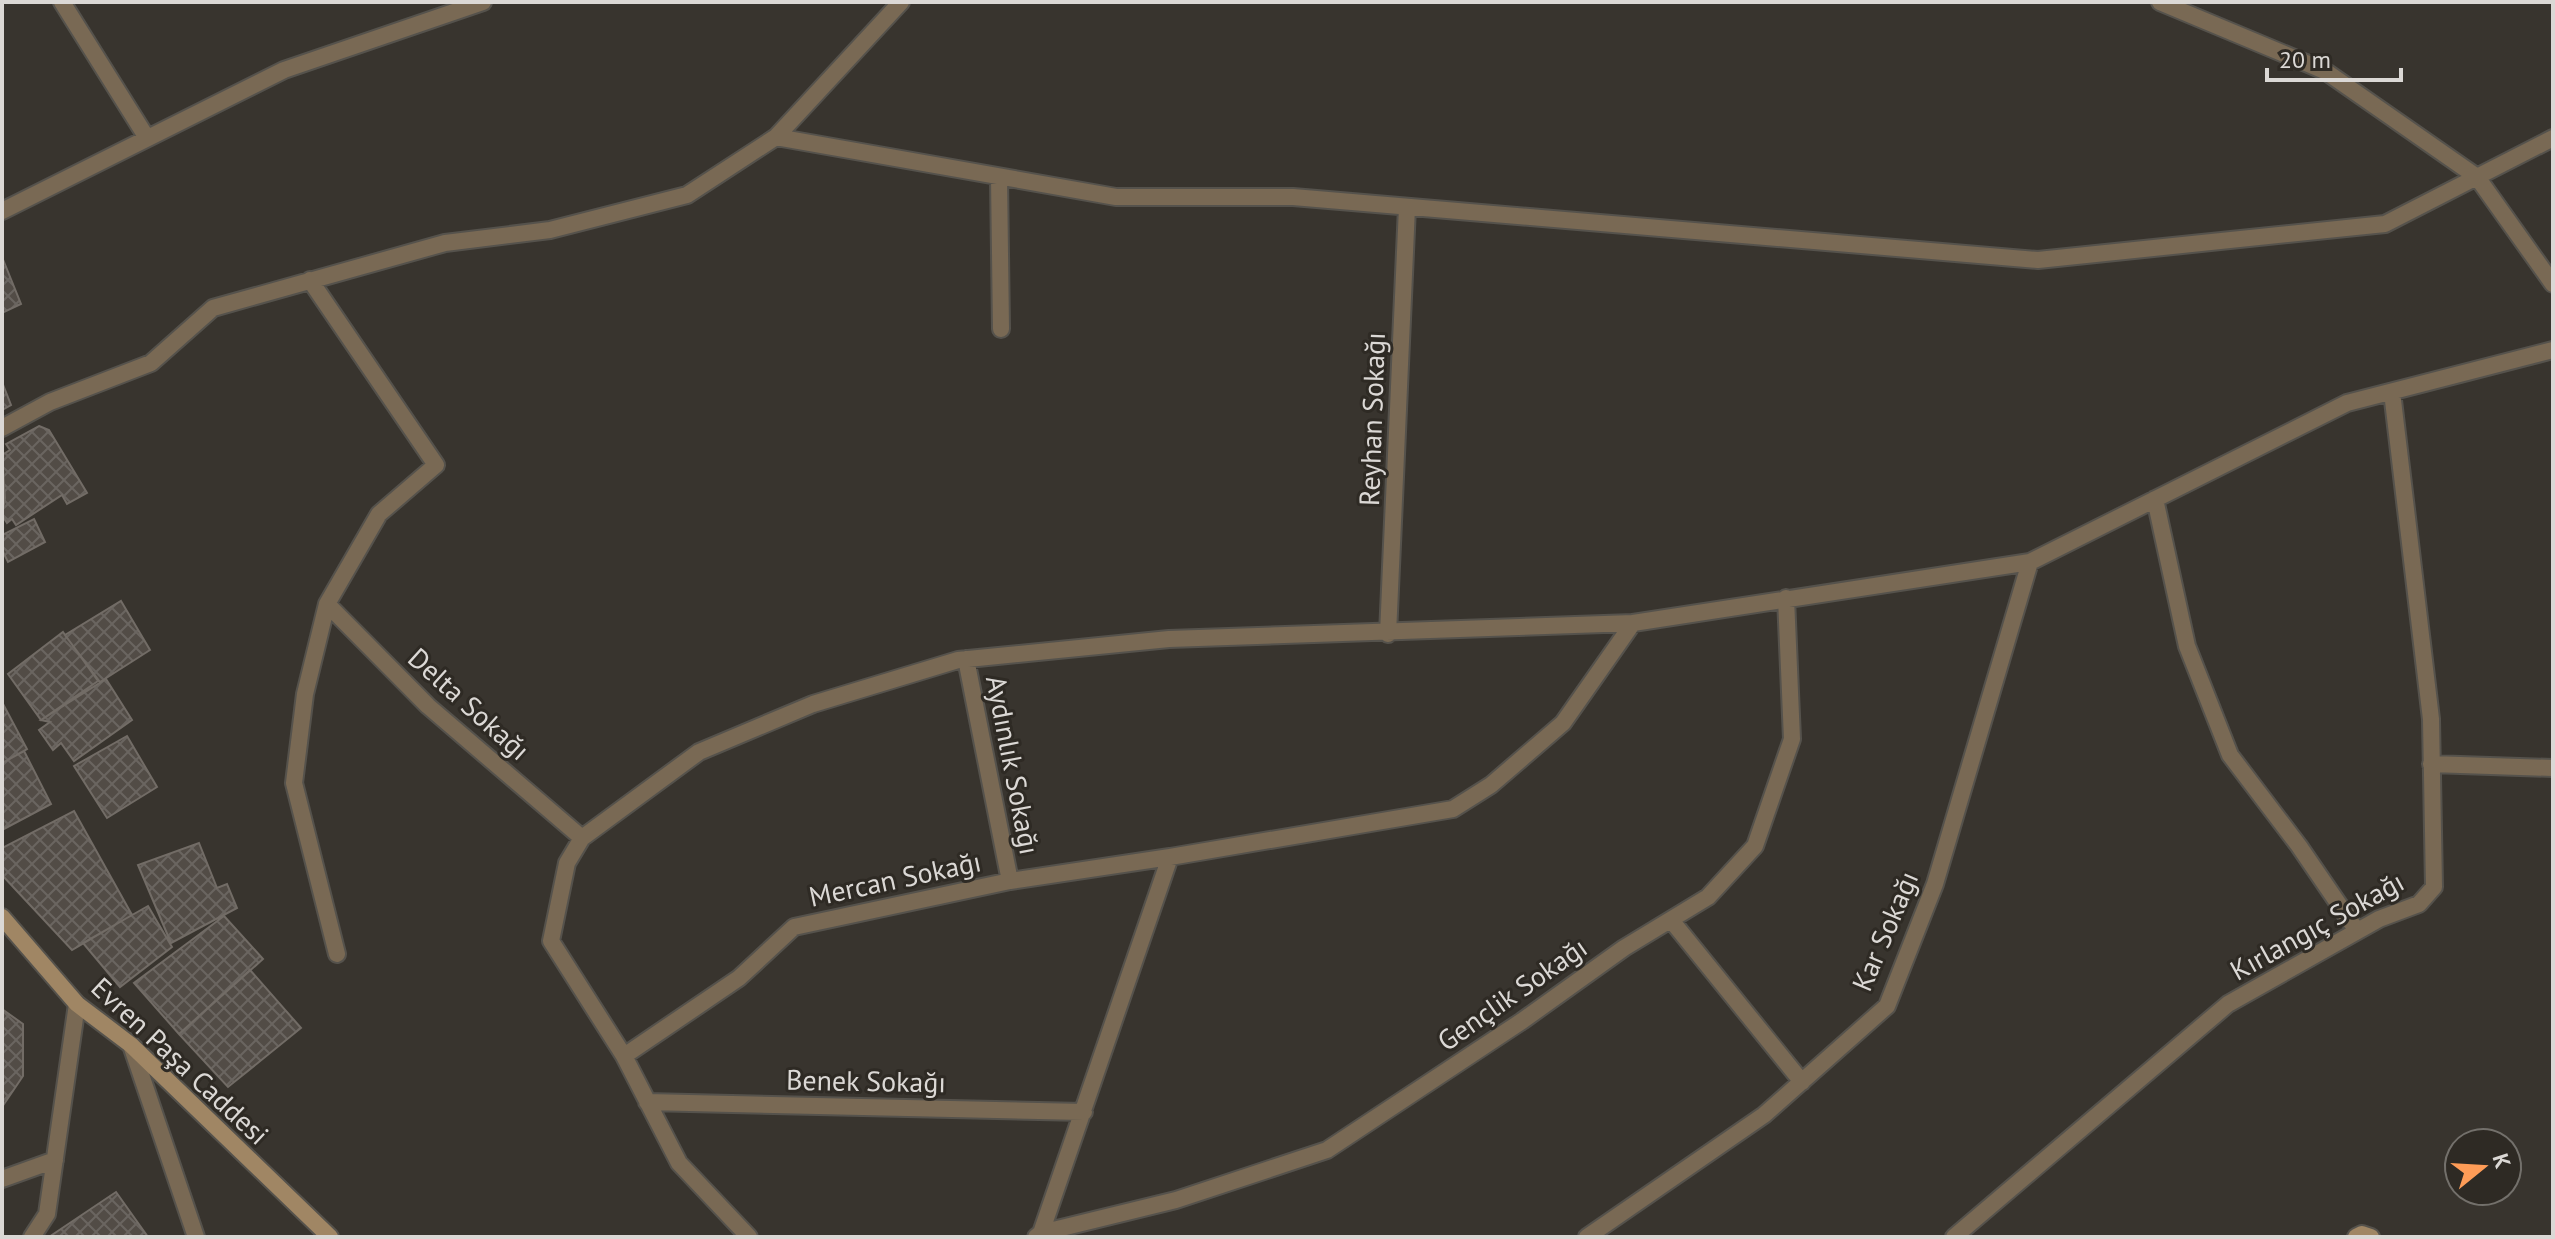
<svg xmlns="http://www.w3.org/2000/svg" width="2555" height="1239" font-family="'PT Sans',sans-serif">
<defs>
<pattern id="building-cross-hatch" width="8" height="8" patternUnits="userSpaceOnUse" patternTransform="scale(2)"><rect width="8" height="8" fill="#524c46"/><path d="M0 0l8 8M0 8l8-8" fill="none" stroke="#6a6560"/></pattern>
</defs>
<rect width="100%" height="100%" fill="#38342e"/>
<!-- building -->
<path fill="url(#building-cross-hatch)" stroke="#726c66" stroke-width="2" d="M 2,257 L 21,304 L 2,313 Z
M 2,382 L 11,405 L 2,410 Z
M 39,426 L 49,430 L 87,493 L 67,504 L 62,495 L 16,525 L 12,519 L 7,523 L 2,515 L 5,498 L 2,455 L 10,450 L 6,444 Z
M 34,519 L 45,542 L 8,562 L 2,550 L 2,535 Z
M 121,601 L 150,650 L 100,682 L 65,635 Z
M 63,632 L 98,681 L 41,720 L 8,674 Z
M 106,679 L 132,720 L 74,761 L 61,743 L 53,750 L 39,730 L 50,722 L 41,720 Z
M 2,702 L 27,749 L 2,763 Z
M 127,736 L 157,787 L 107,818 L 74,766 Z
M 24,751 L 51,804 L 2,830 L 2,763 Z
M 74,811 L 132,915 L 72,950 L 2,875 L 2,848 Z
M 199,843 L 217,888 L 227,884 L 237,908 L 171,943 L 138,865 Z
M 148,906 L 172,947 L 120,987 L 83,943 Z
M 224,916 L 263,959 L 179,1034 L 134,983 Z
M 250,970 L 301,1028 L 228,1087 L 179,1034 Z
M 2,1009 L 23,1024 L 23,1076 L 2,1107 Z
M 116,1192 L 148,1237 L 49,1237 Z"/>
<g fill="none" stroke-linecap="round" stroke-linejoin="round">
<defs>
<path id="street" d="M 62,2 L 147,138
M 2160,2 L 2325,71 L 2477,177 L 2553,284
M 776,137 L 1116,197 L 1293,197 L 2038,260 L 2385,224 L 2553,138
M 999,177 L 1001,329
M 2,211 L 284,70 L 483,2
M 310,280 L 436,465 L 379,514 L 327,604 L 305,694 L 294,783 L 337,954
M 2,428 L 50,402 L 151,363 L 213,308 L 445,243 L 550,230 L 687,195 L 776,137 L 901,2
M 2155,499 L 2187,646 L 2230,755 L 2299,846 L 2357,931
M 327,604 L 428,706 L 582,838
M 1388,634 L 1407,207
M 966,659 L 1010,881
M 2431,764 L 2553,768
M 1671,920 L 1802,1082
M 131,1045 L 196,1237
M 624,1056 L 739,978 L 794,927 L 1010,881 L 1170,857
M 647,1102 L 1084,1112
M 2,1179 L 55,1160
M 1041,1233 L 1176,1200 L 1327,1150 L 1522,1021 L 1624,948 L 1708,897 L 1755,846 L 1792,739 L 1786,598
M 32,1237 L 47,1214 L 77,1004
M 749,1237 L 679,1163 L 624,1056 L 551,941 L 567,863 L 582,838 L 699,752 L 813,704 L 958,660 L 1169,639 L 1633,623
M 1036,1237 L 1041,1233 L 1170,857 L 1453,809 L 1491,785 L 1563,723 L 1633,623 L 2030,562 L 2347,403 L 2553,350
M 1587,1237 L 1764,1115 L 1887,1006 L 1935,884 L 2030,562
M 1954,1237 L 2228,1004 L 2379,919 L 2419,904 L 2434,887 L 2431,719 L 2392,392"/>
<path id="secondary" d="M 2,917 L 77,1004 L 131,1045 L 330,1237
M 2356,1237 L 2362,1234 L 2371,1237"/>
</defs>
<!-- street casing -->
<use href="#street" stroke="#55524c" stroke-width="20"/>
<!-- secondary casing -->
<use href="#secondary" stroke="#55524c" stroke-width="20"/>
<!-- street -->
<use href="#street" stroke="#796954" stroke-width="16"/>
<!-- secondary -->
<use href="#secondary" stroke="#a08664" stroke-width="16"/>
</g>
<g text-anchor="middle" stroke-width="6" stroke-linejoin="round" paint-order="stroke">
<!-- street labels -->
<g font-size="28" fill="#dbd8d5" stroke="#2e2a24">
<text transform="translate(1372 419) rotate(-88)" y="10">Reyhan Sokağı</text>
<text transform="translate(469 704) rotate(42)" y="10">Delta Sokağı</text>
<text transform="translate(1013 765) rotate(79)" y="10">Aydınlık Sokağı</text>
<text transform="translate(895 879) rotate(-12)" y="10">Mercan Sokağı</text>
<text transform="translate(2317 926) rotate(-29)" y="10">Kırlangıç Sokağı</text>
<text transform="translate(1885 931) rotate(-67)" y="10">Kar Sokağı</text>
<text transform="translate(1512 994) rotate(-35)" y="10">Gençlik Sokağı</text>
<text transform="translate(180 1061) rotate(43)" y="10">Evren Paşa Caddesi</text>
<text transform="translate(866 1081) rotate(1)" y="10">Benek Sokağı</text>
</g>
</g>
<!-- border -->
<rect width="2555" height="1239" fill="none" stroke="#dbd8d5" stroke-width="8"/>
<!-- north arrow -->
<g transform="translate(2483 1167) rotate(72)"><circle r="38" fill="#2e2a24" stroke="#73706b" stroke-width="2"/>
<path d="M0-6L14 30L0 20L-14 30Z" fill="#fe9c57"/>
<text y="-12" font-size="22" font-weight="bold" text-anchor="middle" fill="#dbd8d5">K</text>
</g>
<!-- scale -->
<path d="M2267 68v12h134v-12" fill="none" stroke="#dbd8d5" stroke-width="4"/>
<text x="2279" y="68" font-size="24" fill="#dbd8d5" stroke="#2e2a24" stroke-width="6" paint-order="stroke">20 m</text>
</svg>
